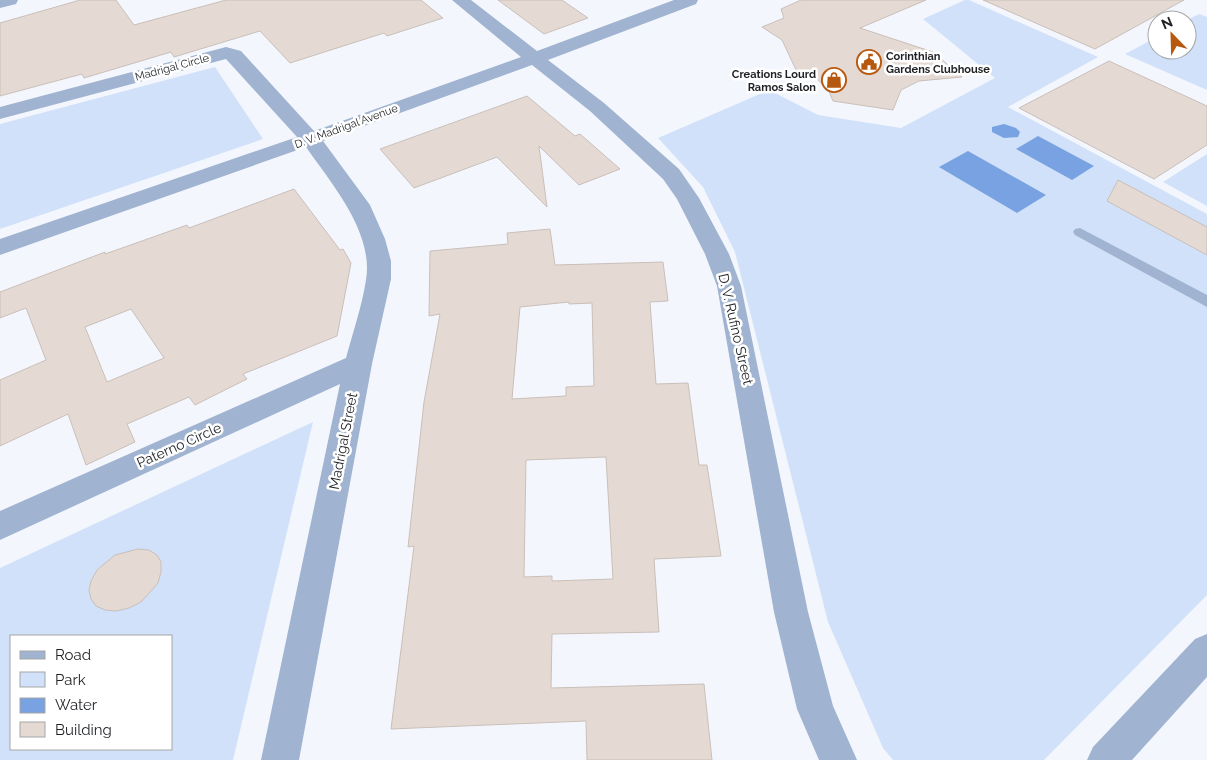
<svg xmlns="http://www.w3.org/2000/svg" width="1207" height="760" font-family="Raleway,sans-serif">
<rect width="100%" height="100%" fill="#f3f7fd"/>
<!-- green -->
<path fill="#d0e1f9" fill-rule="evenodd" d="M 965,0 L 969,0 L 1098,57 L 1008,107 L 1207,214 L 1207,595 L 1044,760 L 893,760 L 883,748 L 828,622 L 735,252 L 703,187 L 658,138 L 769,90 L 818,115 L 901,128 L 995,78 L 923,19 Z
M 1199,14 L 1207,17 L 1207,90 L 1125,54 L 1157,37 L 1157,50 L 1187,50 L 1187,20 Z
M 215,67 L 263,139 L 0,229 L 0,124 Z
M 1207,154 L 1207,206 L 1163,182 Z
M 313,422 L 233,760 L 0,760 L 0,568 ZM 11,636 L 171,636 L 171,749 L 11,749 Z"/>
<!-- water -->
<path fill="#78a2e1" d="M 1004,124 L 1016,128 L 1020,132 L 1018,137 L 1004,138 L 992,132 L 992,127 Z
M 1038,136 L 1094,166 L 1072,180 L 1016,149 Z
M 968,151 L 1046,195 L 1017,213 L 939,167 Z"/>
<!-- building -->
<path fill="#e4d9d3" stroke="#cabfb9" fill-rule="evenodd" d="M 80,0 L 116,0 L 134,25 L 226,0 L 421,0 L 443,18 L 387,36 L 384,33 L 290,63 L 260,31 L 174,57 L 171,52 L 84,78 L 82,74 L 0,96 L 0,23 Z
M 498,0 L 562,0 L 588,18 L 544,34 Z
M 801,0 L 926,0 L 860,28 L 933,52 L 962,77 L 919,81 L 901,90 L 893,110 L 833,101 L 828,89 L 817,79 L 797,72 L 782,40 L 762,27 L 784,18 L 781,9 Z
M 983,0 L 1184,0 L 1095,49 Z
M 1109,61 L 1207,106 L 1207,145 L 1154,179 L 1019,108 Z
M 527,96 L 575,136 L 580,134 L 620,169 L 579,185 L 539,146 L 547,207 L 497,157 L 414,188 L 380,149 Z
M 1118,180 L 1207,227 L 1207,255 L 1107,201 Z
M 294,189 L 340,250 L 343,249 L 351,263 L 337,336 L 243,374 L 247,379 L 195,405 L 189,397 L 127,424 L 135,442 L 86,465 L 68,414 L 0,446 L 0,380 L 46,360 L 26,308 L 0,318 L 0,292 L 105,252 L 105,254 L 187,225 L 189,228 ZM 131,309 L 164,358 L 107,382 L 85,327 Z
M 550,229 L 555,265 L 663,262 L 668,301 L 650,302 L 656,384 L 688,383 L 699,465 L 707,465 L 721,556 L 654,559 L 659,632 L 552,634 L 551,688 L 704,684 L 712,760 L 587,760 L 586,721 L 391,729 L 414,546 L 408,547 L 424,402 L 440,314 L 429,316 L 430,251 L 508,244 L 507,233 ZM 569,302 L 569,304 L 592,303 L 594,386 L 566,387 L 566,396 L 512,399 L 520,307 ZM 606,457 L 613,579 L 552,581 L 552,576 L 524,577 L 526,460 Z
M 138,549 L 149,550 L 157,555 L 161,562 L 161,572 L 158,583 L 141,602 L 129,608 L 116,611 L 105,610 L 96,606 L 91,599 L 89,590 L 91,581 L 97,570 L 115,555 Z"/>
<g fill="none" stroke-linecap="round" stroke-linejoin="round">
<!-- service -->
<path fill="#a0b3d0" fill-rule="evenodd" d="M 1080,228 L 1207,295 L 1207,307 L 1075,235 L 1073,232 L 1075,229 Z"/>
<!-- minor -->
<path fill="#a0b3d0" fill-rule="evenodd" d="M 0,0 L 18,0 L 16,4 L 0,8 Z
M 452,0 L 471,0 L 537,51 L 674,0 L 698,0 L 696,4 L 548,60 L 604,103 L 679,169 L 699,198 L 729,254 L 741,286 L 808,612 L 833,706 L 857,760 L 819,760 L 797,709 L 774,612 L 717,286 L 705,254 L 677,199 L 663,179 L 590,111 L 532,65 L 323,141 L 370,205 L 385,239 L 391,261 L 391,279 L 372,364 L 299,760 L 261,760 L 340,384 L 0,540 L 0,511 L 346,358 C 353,332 362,306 366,280 C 374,232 331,183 306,147 L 0,255 L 0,239 L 297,137 L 226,59 L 0,119 L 0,107 L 226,47 L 241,51 L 314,131 L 521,57 Z
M 1207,634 L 1207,677 L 1132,760 L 1087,760 L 1093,747 L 1195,639 Z"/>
</g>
<!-- icons -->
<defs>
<symbol id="civic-ring" viewBox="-11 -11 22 22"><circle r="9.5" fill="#fff" stroke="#b7580f" stroke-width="1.5"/><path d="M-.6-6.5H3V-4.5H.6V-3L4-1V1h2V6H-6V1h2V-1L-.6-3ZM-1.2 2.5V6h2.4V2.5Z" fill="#b7580f"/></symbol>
<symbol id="shop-ring" viewBox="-11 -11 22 22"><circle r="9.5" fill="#fff" stroke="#b7580f" stroke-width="1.5"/><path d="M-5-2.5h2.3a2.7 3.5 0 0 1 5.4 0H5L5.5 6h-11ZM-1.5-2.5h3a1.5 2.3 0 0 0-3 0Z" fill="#b7580f"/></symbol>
</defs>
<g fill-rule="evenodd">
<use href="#civic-ring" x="855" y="48" width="28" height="28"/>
<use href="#shop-ring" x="820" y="66" width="28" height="28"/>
</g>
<g text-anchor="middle" stroke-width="5" stroke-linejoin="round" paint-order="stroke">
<!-- far-poi labels -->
<g font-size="11" font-weight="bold" fill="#1e2024" stroke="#fff" text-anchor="start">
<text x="886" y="60">Corinthian<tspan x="886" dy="13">Gardens Clubhouse</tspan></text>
<text x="816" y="78" text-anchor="end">Creations Lourd<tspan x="816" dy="13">Ramos Salon</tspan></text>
</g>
<!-- far-street labels -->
<g font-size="11" fill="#1e2024" stroke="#fff">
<text transform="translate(172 67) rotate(-15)" y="4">Madrigal Circle</text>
<text transform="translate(346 126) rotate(-20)" y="4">D. V. Madrigal Avenue</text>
</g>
<!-- street labels -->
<g font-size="14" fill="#1e2024" stroke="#fff">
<text transform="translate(736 329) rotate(77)" y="5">D. V. Rufino Street</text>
<text transform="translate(343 441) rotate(-79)" y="5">Madrigal Street</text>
<text transform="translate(179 445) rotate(-24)" y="5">Paterno Circle</text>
</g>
</g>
<!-- legend -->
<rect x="10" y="635" width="162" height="115" fill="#ffffff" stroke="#a5a6a7"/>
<rect x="20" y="651" width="25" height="8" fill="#a0b3d0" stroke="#a5a6a7"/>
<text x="55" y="660" font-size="15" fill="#1e2024">Road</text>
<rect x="20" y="672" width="25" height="15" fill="#d0e1f9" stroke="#a5a6a7"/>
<text x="55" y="685" font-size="15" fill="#1e2024">Park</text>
<rect x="20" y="698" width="25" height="15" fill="#78a2e1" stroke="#a5a6a7"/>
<text x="55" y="710" font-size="15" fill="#1e2024">Water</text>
<rect x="20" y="722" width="25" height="15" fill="#e4d9d3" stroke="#a5a6a7"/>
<text x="55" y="735" font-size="15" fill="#1e2024">Building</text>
<!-- north arrow -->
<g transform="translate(1172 35) rotate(337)"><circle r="24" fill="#ffffff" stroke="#a5a6a7"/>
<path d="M0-4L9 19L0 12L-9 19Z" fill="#b7580f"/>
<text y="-8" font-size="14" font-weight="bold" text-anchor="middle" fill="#1e2024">N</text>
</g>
</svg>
